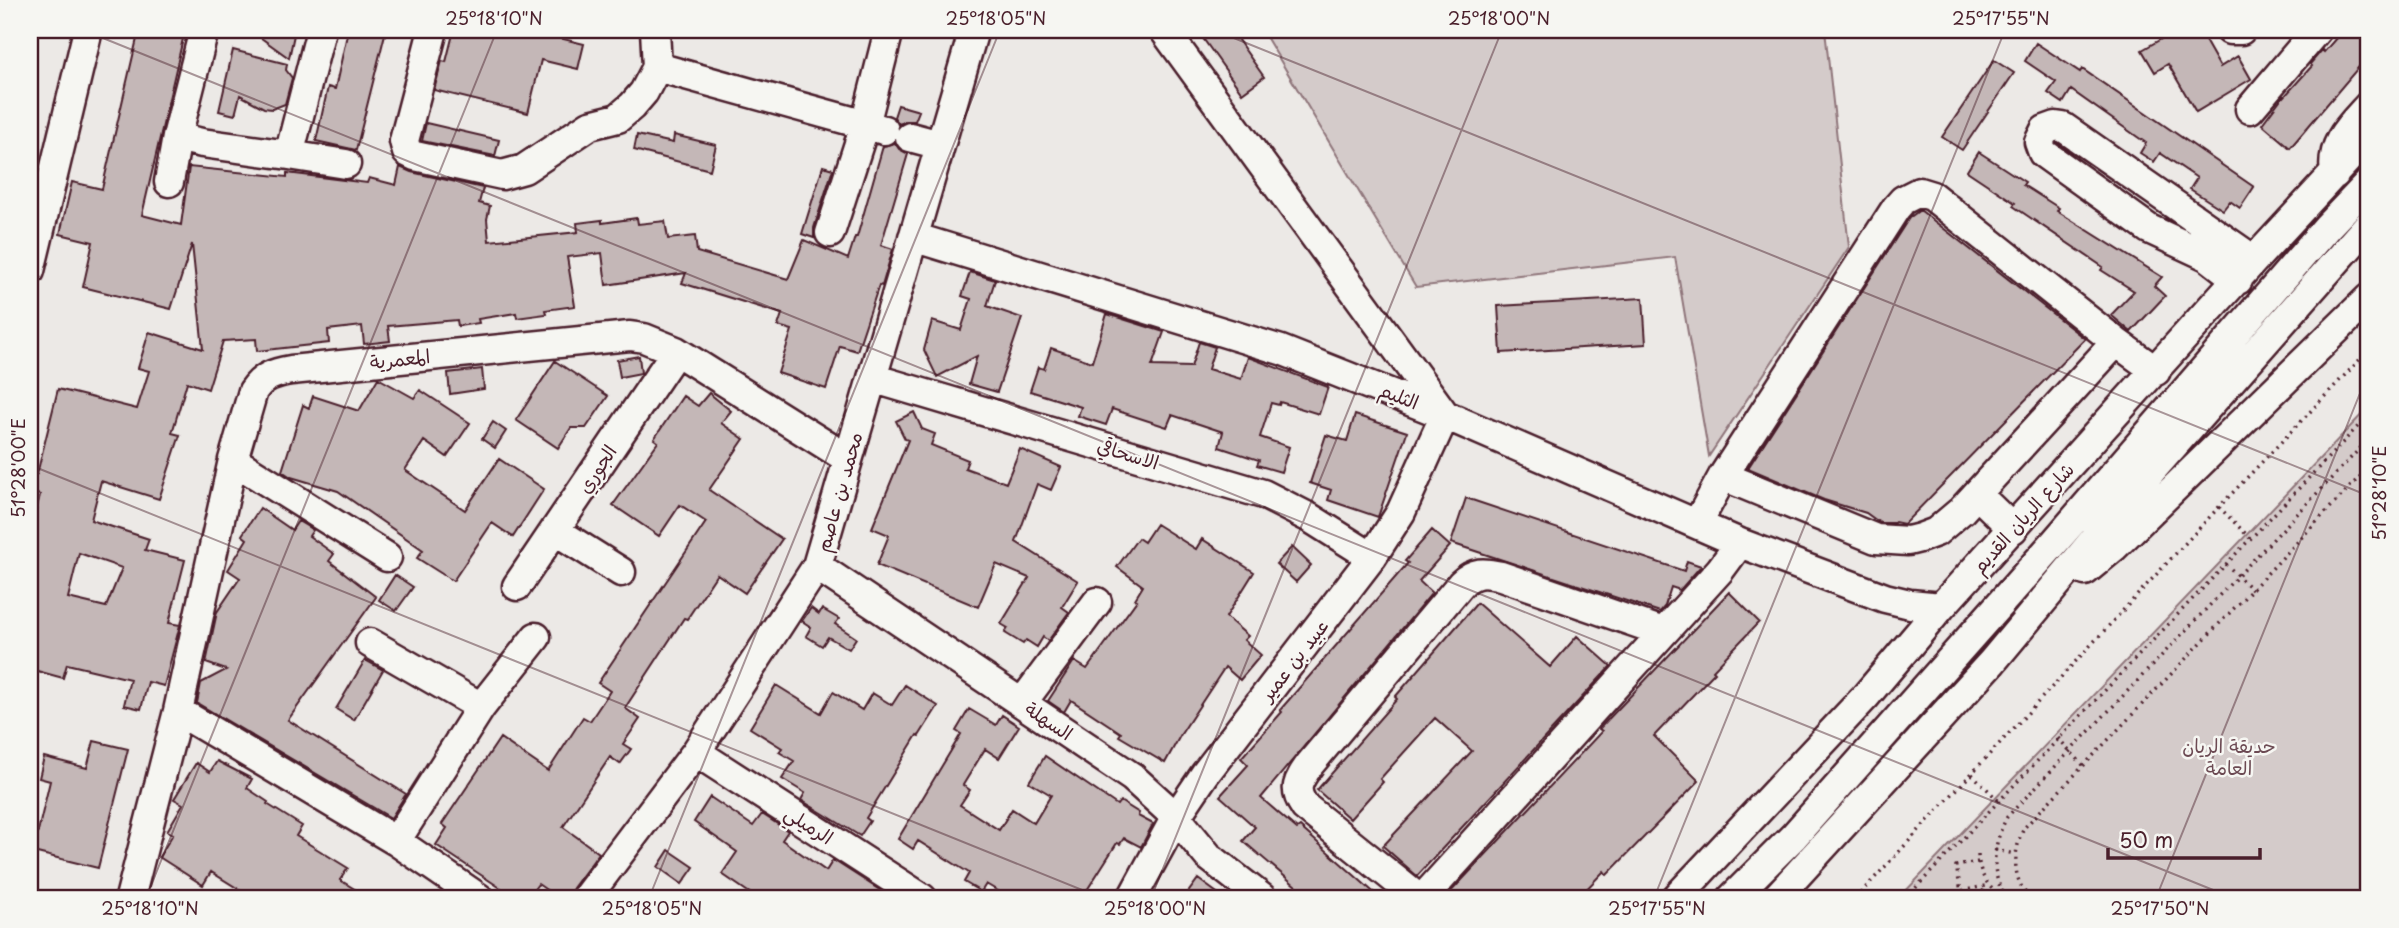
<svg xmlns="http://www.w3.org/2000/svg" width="2399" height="928" font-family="'Playpen Sans','Playpen Sans Arabic',sans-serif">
<rect width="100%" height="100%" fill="#ece9e6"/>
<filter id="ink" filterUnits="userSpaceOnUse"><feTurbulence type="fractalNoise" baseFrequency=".0143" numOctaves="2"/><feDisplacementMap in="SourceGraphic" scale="14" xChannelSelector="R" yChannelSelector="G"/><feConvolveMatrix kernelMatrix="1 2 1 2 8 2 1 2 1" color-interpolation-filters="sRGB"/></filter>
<g filter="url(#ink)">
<!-- green -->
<path fill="#d4cbca" stroke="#8f757a" stroke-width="2" d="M 1262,30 L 1825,30 L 1849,247 L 1709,456 L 1675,257 L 1416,287 Z
M 2369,407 L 2369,898 L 1899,898 Z"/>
<!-- building -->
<path fill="#c4b7b7" stroke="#4a1f2b" stroke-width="2" fill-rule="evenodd" d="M 139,30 L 185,30 L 142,215 L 181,225 L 189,167 L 287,177 L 287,173 L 367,183 L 369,178 L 396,185 L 400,167 L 411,172 L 483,188 L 479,203 L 490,206 L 487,219 L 489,241 L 578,232 L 577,223 L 602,220 L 602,223 L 637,218 L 638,224 L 665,221 L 668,239 L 695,236 L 697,252 L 788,279 L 804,240 L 848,259 L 855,237 L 857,237 L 883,146 L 895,143 L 899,149 L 908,154 L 881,245 L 893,249 L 882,286 L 879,285 L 857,351 L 840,346 L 826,389 L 778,373 L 792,330 L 778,326 L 782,314 L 682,283 L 686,273 L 606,285 L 602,253 L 567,257 L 575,306 L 545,310 L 546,314 L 517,318 L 516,313 L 478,319 L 479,323 L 458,326 L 457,320 L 388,326 L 390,341 L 364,344 L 362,326 L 328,330 L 329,343 L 257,351 L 256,339 L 223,341 L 208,389 L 187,382 L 172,433 L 180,435 L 159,499 L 101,481 L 91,520 L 149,539 L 145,550 L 185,560 L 169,623 L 180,625 L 164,686 L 148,682 L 141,709 L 124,705 L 130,679 L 67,664 L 63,678 L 30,669 L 30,534 L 40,495 L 30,492 L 30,472 L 37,474 L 58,389 L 137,409 L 149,371 L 138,368 L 149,332 L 203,349 L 192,244 L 171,309 L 83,287 L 93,242 L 60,234 L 72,182 L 102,189 ZM 79,553 L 122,568 L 106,607 L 68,598 Z
M 250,30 L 295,30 L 289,58 Z
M 348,30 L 386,30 L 356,150 L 316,141 L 328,87 L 335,89 Z
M 454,30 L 548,30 L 547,35 L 584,44 L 578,69 L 541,60 L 528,113 L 434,90 L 442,61 L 446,62 Z
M 1197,30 L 1231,30 L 1264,77 L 1242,93 Z
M 2177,30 L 2199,30 L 2220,67 L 2238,56 L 2251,79 L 2196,112 L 2168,64 L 2155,72 L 2142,50 Z
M 2343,30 L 2369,30 L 2369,55 L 2290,148 L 2262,124 L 2283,96 L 2284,97 L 2312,66 L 2310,64 L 2322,50 L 2324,52 Z
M 2036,43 L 2080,72 L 2082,69 L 2254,187 L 2240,208 L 2230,201 L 2223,210 L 2190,189 L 2197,178 L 2160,153 L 2154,162 L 2140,153 L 2146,143 L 2071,90 L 2063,103 L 2048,93 L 2056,82 L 2025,61 Z
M 233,50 L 287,64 L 286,70 L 292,78 L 285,104 L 272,109 L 264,108 L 240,95 L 235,115 L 219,111 Z
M 1994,60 L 2014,73 L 1962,150 L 1942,137 Z
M 898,105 L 919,111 L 915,121 L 906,121 L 899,124 L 894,117 Z
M 426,123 L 499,140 L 495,156 L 422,141 Z
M 637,135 L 673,143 L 674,135 L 716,145 L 710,170 L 634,150 Z
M 1979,152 L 2025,182 L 2023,185 L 2059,208 L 2057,211 L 2162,277 L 2154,286 L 2165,296 L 2131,332 L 2111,315 L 2134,291 L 2101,270 L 2103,267 L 2013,206 L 2015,203 L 1967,171 Z
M 823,166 L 833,169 L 814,228 L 814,238 L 802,234 Z
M 1920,210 L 2085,339 L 1904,524 L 1895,522 L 1894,523 L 1880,523 L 1866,513 L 1824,500 L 1748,468 L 1909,218 Z
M 970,272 L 995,280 L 987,306 L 1022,318 L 997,392 L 969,384 L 977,356 L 937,377 L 924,350 L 932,321 L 961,330 L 971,299 L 962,296 Z
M 1643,298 L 1646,344 L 1501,353 L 1498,306 Z
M 1107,314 L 1164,332 L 1152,366 L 1191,367 L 1199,342 L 1215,347 L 1208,369 L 1241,379 L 1248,357 L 1328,387 L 1319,414 L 1280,402 L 1279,405 L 1271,403 L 1260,437 L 1289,447 L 1281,472 L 1257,465 L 1259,460 L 1219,447 L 1223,432 L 1172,415 L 1167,427 L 1112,409 L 1106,425 L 1078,416 L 1081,407 L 1030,391 L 1038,367 L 1044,369 L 1051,348 L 1092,362 Z
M 639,356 L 641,373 L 620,377 L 617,360 Z
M 555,361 L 608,396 L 586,428 L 571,428 L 558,448 L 516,420 Z
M 482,369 L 484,389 L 450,394 L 448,373 Z
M 378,378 L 414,398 L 420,390 L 470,423 L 447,457 L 424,441 L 405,470 L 465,510 L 499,459 L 544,489 L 513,537 L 492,523 L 453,581 L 417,558 L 423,550 L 338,491 L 291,477 L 282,471 L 303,405 L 309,408 L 313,396 L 359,411 Z
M 709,393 L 731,411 L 721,423 L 744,439 L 709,490 L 782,539 L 745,593 L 717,574 L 687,619 L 684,618 L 625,708 L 640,719 L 623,744 L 631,749 L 620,764 L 610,757 L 563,827 L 599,853 L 573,888 L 568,898 L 558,898 L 538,884 L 532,892 L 514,897 L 436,845 L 447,828 L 442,824 L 500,738 L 548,771 L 583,717 L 590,721 L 610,691 L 598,683 L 706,522 L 680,505 L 659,536 L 613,505 L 658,442 L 654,439 L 683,396 L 698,406 Z
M 914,412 L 922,429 L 935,434 L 931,445 L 968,460 L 965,468 L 1006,483 L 1020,449 L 1061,467 L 1051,490 L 1037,484 L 1016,542 L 1078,581 L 1062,607 L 1069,612 L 1048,641 L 1043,637 L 1037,647 L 1026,640 L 1023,644 L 1005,633 L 1008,628 L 1001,624 L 1029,578 L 996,564 L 978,607 L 877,565 L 889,535 L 872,528 L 908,440 L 905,439 L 896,421 Z
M 1355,415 L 1407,432 L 1378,517 L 1328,500 L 1331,490 L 1310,483 L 1326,435 L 1347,441 Z
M 493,422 L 506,431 L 495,448 L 482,439 Z
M 1466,498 L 1684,571 L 1687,561 L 1701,566 L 1680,590 L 1671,587 L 1665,606 L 1660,612 L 1451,543 Z
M 260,508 L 292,530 L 298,521 L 313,530 L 309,536 L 334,554 L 329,561 L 376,597 L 288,720 L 406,794 L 391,818 L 197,703 L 201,683 L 226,670 L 206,663 L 217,612 L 240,578 L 228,570 L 247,539 L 242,535 Z
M 1156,524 L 1196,549 L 1202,539 L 1254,572 L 1226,617 L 1248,636 L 1244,640 L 1261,655 L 1240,680 L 1225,667 L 1181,734 L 1165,763 L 1119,736 L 1121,733 L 1071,700 L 1064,712 L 1048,701 L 1074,661 L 1087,669 L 1137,600 L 1135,599 L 1143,586 L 1117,567 L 1138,538 L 1144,542 Z
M 1432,530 L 1450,546 L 1419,581 L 1432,593 L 1261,798 L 1297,829 L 1300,827 L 1380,898 L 1310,898 L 1243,841 L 1255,827 L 1220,796 L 1248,765 L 1241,758 L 1282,712 L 1280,710 L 1408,563 L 1405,561 Z
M 1292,547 L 1311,565 L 1296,582 L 1276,564 Z
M 395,575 L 413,587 L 396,611 L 379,600 Z
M 1729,592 L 1759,622 L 1713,670 L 1715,672 L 1654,736 L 1699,781 L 1607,875 L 1604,871 L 1578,898 L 1445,898 L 1602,731 L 1599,729 Z
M 1477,603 L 1550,667 L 1577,636 L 1611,666 L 1417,876 L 1383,846 L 1472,751 L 1435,718 L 1380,779 L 1383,782 L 1350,819 L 1317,790 L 1397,699 L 1395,697 Z
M 811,608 L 819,614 L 822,609 L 839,619 L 835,624 L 856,638 L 849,649 L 828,637 L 822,646 L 806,636 L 811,627 L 802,621 Z
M 365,660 L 383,670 L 354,720 L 336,709 Z
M 776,685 L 821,713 L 833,692 L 862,710 L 872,693 L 892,705 L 905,685 L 938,706 L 919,736 L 917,735 L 866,818 L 870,821 L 860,836 L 801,800 L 805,793 L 782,779 L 794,761 L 779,752 L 782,748 L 750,728 Z
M 969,709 L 996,725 L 1002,715 L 1019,726 L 999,758 L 985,749 L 963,785 L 970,790 L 960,805 L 999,830 L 1012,809 L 1034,823 L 1051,795 L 1029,782 L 1045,756 L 1117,805 L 1120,801 L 1139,813 L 1138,816 L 1153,824 L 1141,847 L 1124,838 L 1120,844 L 1117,843 L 1082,898 L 1010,898 L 986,884 L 981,892 L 964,882 L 969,873 L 918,841 L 913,849 L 898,839 L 961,734 L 956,731 Z
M 94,741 L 128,749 L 98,868 L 33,852 L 50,781 L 39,778 L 44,757 L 87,768 Z
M 217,761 L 252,779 L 247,788 L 268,802 L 267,804 L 302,826 L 296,836 L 348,868 L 340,880 L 369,898 L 253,898 L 211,872 L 203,885 L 159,857 L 173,834 L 167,831 L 183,804 L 174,799 L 196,763 L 210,772 Z
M 710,797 L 753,826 L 762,814 L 788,831 L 782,840 L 826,871 L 833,860 L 892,898 L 757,898 L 722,874 L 737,852 L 694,822 Z
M 669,850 L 694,867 L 682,884 L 658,867 Z
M 1198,879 L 1224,898 L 1184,898 Z"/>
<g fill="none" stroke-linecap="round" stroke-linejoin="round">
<defs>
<path id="minor" d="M 204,30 L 177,137 L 202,143 L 289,155 L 321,30
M 433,30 L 404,141 L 407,152 L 415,156 L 502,175 L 524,169 L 590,125 L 618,118 L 632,106 L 644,92 L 657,67 L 655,30
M 2230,30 L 2241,30
M 657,67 L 884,130
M 2250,109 L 2317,30
M 910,137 L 940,145
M 289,155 L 346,164
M 2335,174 C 2330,143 2350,126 2369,105
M 169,182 L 177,137
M 830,233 L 865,125 L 889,30
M 913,237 L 1281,350 L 1445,415 L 1740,543 L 1885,598 L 1910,604 L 1941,607
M 30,271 L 88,30
M 2238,280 L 2207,256 L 2149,229 L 2043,153 L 2039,142 L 2045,130 L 2056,126 L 2063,127 L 2254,260
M 872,378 L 1263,494 L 1310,518 L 1372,557
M 233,460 L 387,557
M 1723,476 L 1876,539 L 1908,541 L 1920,538 L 1936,532 L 1962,510 L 2116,342
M 1977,494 L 2013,529
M 1697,524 L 1723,476 L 1896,208 L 1903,200 L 1919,192 L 1932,196 L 2116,342 L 2156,371
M 556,531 L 621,572
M 817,566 L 1132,777 L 1176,817 L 1208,856 L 1262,898
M 2085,571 L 2114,547 L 2369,298
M 517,586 L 676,351
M 370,643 L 481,707
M 1022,703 L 1097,602
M 178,711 L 396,841 L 479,898
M 696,752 L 922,898
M 396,841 L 481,707 L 536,637
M 130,898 L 178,711 L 233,460 L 253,391 C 263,376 274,373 291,370 L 630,336 L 644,338 L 676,351 L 848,459
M 586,898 L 696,752 L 817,566 L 974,30
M 1132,898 L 1176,817 L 1205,774 L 1372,557 L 1401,512 L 1445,415 L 1164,30
M 1418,898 L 1305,807 C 1292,789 1298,781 1310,764 L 1461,584 C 1474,571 1484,572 1501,576 L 1663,632
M 1423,898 L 1720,570 L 1740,543
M 1676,898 L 1865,697 L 1941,607 L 2254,260 L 2369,136
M 1732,898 L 1794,836 L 2054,543 L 2327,227 L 2369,183
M 1776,898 L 1992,662 L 2152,470 L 2369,224"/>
</defs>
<!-- minor casing -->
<use href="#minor" stroke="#4a1f2b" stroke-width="33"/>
<!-- path -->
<path stroke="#4a1f2b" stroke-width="3.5" stroke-dasharray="2 5" stroke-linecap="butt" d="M 2219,507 L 2250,538
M 2226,564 L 2252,590
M 2058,738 L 2083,765
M 1972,774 L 1999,801
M 1995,850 L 2015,854
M 1978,855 C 1979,874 1988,887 2002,898
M 1978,862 L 1956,866 L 1961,891 L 1985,886
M 1856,898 L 2219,507 L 2369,350
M 1906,898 L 2369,415
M 1980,898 L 1985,887
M 2006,898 C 1989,872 1993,844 2007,817 L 2369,439
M 2030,898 C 2011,879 2013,851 2024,828 L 2369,467"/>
<!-- minor -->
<use href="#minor" stroke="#f6f6f2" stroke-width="28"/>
</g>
</g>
<!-- ticks -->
<path fill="none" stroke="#4a1f2b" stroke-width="2" stroke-opacity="0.45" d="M 83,30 L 2233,898M 1214,30 L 2369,496M 2345,30 L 2369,40M 30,465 L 1102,898M 146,898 L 497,30M 649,898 L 1000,30M 1151,898 L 1502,30M 1654,898 L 2005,30M 2156,898 L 2369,371"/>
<g text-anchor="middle" stroke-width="5" stroke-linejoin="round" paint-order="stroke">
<!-- street labels -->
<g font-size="19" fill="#4a1f2b" stroke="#f6f6f2">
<text transform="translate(400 359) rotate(-6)" y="7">المعمرية</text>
<text transform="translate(1399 396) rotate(21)" y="7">الثليم</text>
<text transform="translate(1128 454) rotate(17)" y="7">الاسحاقي</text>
<text transform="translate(597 469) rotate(-56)" y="7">الجوري</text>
<text transform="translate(839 492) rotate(-74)" y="7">محمد بن عاصم</text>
<text transform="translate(2023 518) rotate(-48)" y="7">شارع الريان القديم</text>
<text transform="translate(1294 660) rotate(-52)" y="7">عبيد بن عمير</text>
<text transform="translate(1049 721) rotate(34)" y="7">السهلة</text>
<text transform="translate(809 825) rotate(33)" y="7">الرميلي</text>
</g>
<!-- park labels -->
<g font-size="19" fill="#6c4a53" stroke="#f6f6f2">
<text x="2229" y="753">حديقة الريان<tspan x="2229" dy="22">العامة</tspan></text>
</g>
</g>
<!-- margin -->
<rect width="2399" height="928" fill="none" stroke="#f6f6f2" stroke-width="77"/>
<!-- scale -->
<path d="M2108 848v10h152v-10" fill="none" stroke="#4a1f2b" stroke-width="3.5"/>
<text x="2119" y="848" font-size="21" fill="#4a1f2b" stroke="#f6f6f2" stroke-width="5" paint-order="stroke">50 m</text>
<rect x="38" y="38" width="2322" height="852" fill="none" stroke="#4a1f2b" stroke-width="2.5"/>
<g font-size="18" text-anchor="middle" fill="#4a1f2b">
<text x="494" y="25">25°18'10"N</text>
<text x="996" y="25">25°18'05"N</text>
<text x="1499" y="25">25°18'00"N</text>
<text x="2001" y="25">25°17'55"N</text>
<text transform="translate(19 468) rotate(-90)" y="6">51°28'00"E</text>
<text transform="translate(2380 493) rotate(-90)" y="6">51°28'10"E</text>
<text x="150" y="915">25°18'10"N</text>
<text x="652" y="915">25°18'05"N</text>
<text x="1155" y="915">25°18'00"N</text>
<text x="1657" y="915">25°17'55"N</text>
<text x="2160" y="915">25°17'50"N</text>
</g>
</svg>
